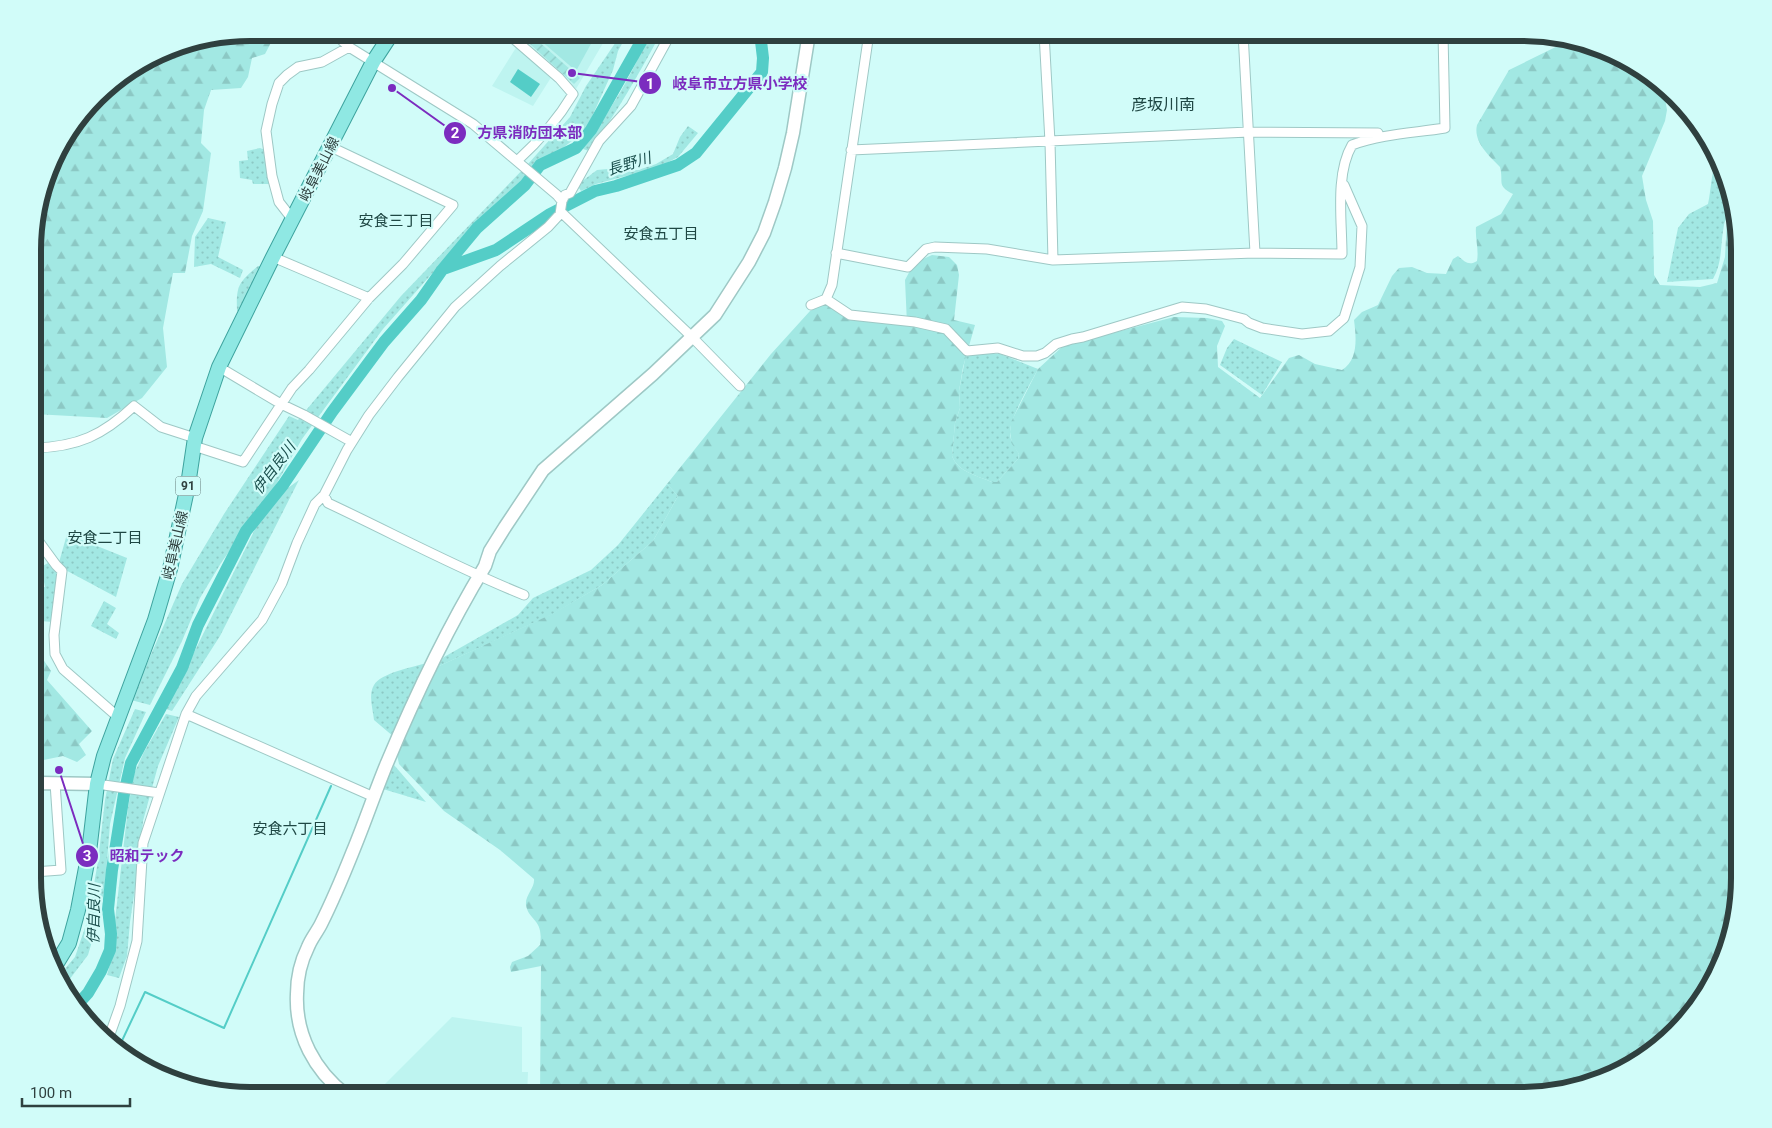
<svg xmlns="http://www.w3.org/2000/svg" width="1772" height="1128" font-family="Roboto,'Noto Sans JP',sans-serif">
<defs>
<pattern id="grass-dots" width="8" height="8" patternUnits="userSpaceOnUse" patternTransform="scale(1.25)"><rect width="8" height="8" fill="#a2e8e3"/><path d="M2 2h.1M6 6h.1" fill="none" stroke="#8cc8c4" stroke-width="1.8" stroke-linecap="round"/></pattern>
<pattern id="forest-firs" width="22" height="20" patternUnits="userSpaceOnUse" patternTransform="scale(1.25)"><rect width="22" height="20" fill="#a2e8e3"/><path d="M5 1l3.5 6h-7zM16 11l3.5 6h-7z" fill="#8cc8c4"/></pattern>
<pattern id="garden-furrows" width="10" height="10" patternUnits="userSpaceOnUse" patternTransform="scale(1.25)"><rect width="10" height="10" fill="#a2e8e3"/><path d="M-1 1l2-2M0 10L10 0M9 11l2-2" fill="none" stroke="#8cc8c4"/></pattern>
</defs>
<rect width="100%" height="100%" fill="#d1fcf9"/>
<!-- built -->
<path fill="#bef4f0" d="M 514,33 L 609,33 L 576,89 Z
M 517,46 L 552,76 L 533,106 L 492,86 Z
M 452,1017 L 522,1027 L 522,1072 L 528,1072 L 527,1095 L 374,1095 Z"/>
<!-- grass -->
<path fill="url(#grass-dots)" d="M 622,33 L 628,33 L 618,51 L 613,70 L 586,130 L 555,154 L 544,159 L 535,168 L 459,243 L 383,329 L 302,439 L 274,488 L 221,563 L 200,598 L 182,641 L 150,705 L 131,700 L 182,584 L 224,514 L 289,416 L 298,420 L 401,296 L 528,164 L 570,117 L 586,86 Z
M 649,33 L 661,33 C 639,74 616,114 589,151 L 583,149 C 609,112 633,75 649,33 Z
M 688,126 L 698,133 L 678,157 L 651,171 L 626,176 L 596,184 L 581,191 L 577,185 L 597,170 L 608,169 L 638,170 L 656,164 L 673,154 L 680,137 Z
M 260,148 L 265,150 L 272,184 L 253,184 L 252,180 L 240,178 L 239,161 L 248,160 L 247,151 Z
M 1716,161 C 1719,170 1730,200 1730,207 C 1730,213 1725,219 1724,225 C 1720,245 1723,261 1713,279 L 1667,282 L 1678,228 L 1689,214 L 1708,204 C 1711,190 1711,175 1716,161 Z
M 208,218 L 226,222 L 218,257 L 243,270 L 240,278 L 211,264 L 194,267 L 195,237 Z
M 258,266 L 261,266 L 241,311 L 237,311 C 236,285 239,282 258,266 Z
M 1234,339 L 1282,362 L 1262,395 L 1220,365 L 1227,348 Z
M 966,354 L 1000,354 L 1038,369 C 1031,383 1009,419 1010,433 C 1010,441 1015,447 1019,454 L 1018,459 L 997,482 L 992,482 C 978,476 958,472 952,456 L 955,423 L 960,408 L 959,391 Z
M 299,480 L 220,636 L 172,711 L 166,709 L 262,515 L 285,490 Z
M 667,484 L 678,496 L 653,541 L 602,585 L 553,614 L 437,667 L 444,657 L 518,615 L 533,598 L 591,570 L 618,545 Z
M 67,534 L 127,558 L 116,597 L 58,566 Z
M 48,563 L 58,575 L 53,622 L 40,621 L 36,633 L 34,631 L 34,588 L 45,587 L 41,567 Z
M 104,601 L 116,608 L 107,624 L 119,633 L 116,639 L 91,626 Z
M 427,663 L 394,737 L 374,720 C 373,710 368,695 374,685 C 381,673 413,667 427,663 Z
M 135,709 L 146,712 L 125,758 L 110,824 L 105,887 L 96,928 L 88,955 L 63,988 L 58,977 L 75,957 L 88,919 L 98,861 L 105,800 L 113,759 Z
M 166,714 L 179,717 L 158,766 L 143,821 L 139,862 L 130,922 L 127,956 L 119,978 L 107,975 L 114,949 L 115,920 L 128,808 L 134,774 L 144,752 Z
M 394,765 L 426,802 L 383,789 Z"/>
<!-- forest -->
<path fill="url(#forest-firs)" d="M 250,33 L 276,33 L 265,54 L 252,58 L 248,77 L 241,88 L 211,90 L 204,110 L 201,143 L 211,153 L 203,211 L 192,236 L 185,273 L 173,273 L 163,328 L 167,367 L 142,398 L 107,418 L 34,414 L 34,222 L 55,154 L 106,87 L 167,49 Z
M 1570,40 L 1591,44 L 1642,69 L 1664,93 L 1667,110 L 1665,121 L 1642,176 L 1646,200 L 1653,221 L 1654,275 L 1660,285 L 1700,287 L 1717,283 L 1725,257 L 1727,220 L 1731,210 L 1739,236 L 1739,892 L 1728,947 L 1703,998 L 1630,1066 L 1536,1095 L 540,1095 L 541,966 L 511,972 L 510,967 L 512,962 L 528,956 L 540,945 C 544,918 529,922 526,905 C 525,895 535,888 534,879 L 500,850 L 444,811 L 399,764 L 396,750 L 437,667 L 552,614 L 602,585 L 653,541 L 678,496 L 667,484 L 771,354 L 810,311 L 825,304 L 869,318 L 907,324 L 905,280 L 914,263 L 932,255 L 949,257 L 957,265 L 959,275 L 954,320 L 975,325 L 963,367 L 959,391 L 960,408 L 955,423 L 952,456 C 958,472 978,476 992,482 L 997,482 L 1018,459 L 1019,454 L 1012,444 L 1010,432 L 1011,422 L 1038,369 L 1063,346 L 1174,317 L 1207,318 L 1222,321 L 1225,326 L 1217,346 L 1218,367 L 1260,398 L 1289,358 L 1299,355 L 1315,364 L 1342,370 C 1359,360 1356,336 1354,320 L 1362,312 L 1378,305 L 1392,276 L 1399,268 L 1412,267 L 1427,273 L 1446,274 L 1453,259 L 1458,256 C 1465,262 1469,266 1477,261 C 1479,249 1475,239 1476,227 L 1501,214 L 1513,194 C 1496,185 1504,183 1500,167 C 1489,156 1473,142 1477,125 L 1509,70 Z
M 34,646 L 51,671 L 47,680 L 92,731 L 79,744 L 86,755 L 77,762 L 63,756 L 34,762 Z"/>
<!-- garden -->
<path fill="url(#garden-furrows)" d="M 518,33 L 529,33 L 580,78 L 574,84 Z"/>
<!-- pitch -->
<path fill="#a2e8e3" d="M 532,33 L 597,33 L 576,71 Z"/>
<!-- water -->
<path fill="#54cdc7" d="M 518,69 L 540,84 L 531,97 L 510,82 Z"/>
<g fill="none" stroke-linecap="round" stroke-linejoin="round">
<!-- stream -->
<path stroke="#54cdc7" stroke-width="2" d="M 119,1047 L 145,992 L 224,1028 L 331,786"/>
<!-- river -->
<path stroke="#54cdc7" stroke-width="12" d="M 443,269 L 496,250 L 550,214 L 595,191 L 616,186 L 678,165 L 696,153 L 762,72 L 763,58 L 760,33
M 78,1004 L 88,993 L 101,971 L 110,950 L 111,934 L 108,909 L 112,870 L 124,794 L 131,763 L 182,668 L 198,625 L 246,531 L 283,485 L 332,412 L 384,342 L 421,300 L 442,270 L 477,228 L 525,185 L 540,165 L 576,148 L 591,130 L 646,33"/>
<defs>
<path id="street" d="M 338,33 L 338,37 L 349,47 L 473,124 L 557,195 L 562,201
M 507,33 L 559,78 L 573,94 C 558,119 539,141 517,161
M 1044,33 L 1050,142 L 1053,260
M 1243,33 L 1255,253
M 851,150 L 1249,132 L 1378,133
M 561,212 L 692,337 L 740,386
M 293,220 L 279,202 L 272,176 L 266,131 L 272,104 L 279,83 L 287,75 L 298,67 L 322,62 L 349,47
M 836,253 L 908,267 L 926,249 L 935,247 L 987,249 L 1053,260 L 1255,253 L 1342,254 C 1342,221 1335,174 1352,145 C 1382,134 1414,133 1445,128 L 1443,33
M 273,257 L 369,298
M 826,299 L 850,315 L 915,322 L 946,329 L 967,351 L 998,348 L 1023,356 L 1037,356 L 1045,353 L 1056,344 L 1072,339 L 1083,337 L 1182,307 L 1206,309 L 1244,319 L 1249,323 L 1262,328 L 1302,334 L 1329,331 L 1344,318 L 1360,267 L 1362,226 L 1344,185
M 811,305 L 826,299 L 832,285 L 869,33
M 219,367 L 281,404 L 304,415 L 352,442
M 194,446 L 243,462 L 292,388 L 309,370 L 369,298 L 403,264 L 453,205 L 331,147
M 34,448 C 78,447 103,435 134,406 L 161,427 L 195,438
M 324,495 L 328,503 C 394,534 457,568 524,595
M 34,535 L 56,565 L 62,571 L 54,635 L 55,654 L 63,669 L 118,717
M 186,714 L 374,797
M 97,784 L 159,793
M 34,872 L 61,870 L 55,783
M 109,1037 L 120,1006 L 137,941 L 143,843 L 186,714 L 196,696 L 262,620 L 282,583 L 297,543 L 315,504 L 324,495 L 347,450 L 369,415 L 398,377 L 455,307 L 500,266 L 548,227 L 560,214 L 562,201 L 565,195 L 570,193 L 599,141 L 631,106 L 671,33"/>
<path id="secondary" d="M 34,785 L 40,783 L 97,784
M 346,1095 C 315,1071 295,1035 297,994 C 297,979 301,961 308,947 C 311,939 317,932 321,924 C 333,900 343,876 353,851 C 365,822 375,792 387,763 C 415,696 447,629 485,566 L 490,551 L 505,527 L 543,470 L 653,374 L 715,315 L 749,262 L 764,233 L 775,202 L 785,168 L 793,133 L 809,33"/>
<path id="primary" d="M 55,966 L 69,943 L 78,910 L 89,852 L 97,784 L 104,756 L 155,620 L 170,569 L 188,485 L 195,438 L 219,367 L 273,257 L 373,62 L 392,33"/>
</defs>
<!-- street casing -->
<use href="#street" stroke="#9ec8c5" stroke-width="11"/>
<!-- secondary casing -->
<use href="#secondary" stroke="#9ec8c5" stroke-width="15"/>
<!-- primary casing -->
<use href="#primary" stroke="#3da39e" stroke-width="16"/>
<!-- street -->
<use href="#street" stroke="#fff" stroke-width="9"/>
<!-- secondary -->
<use href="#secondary" stroke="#fff" stroke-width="12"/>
<!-- primary -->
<use href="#primary" stroke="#8fe8e3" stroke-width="14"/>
</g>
<g text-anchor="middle" stroke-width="4.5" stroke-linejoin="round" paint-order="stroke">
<!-- shield labels -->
<rect fill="#d1fcf9" stroke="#607877" stroke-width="1" x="175.5" y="476.5" width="25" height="19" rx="4"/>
<g font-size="12" font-weight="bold" fill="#2f403f">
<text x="188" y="490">91</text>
</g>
<!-- street labels -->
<g font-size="14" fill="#2f403f" stroke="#d1fcf9">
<text transform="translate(319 169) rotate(-63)" y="5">岐阜美山線</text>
<text transform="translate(175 545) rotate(-77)" y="5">岐阜美山線</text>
</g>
<!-- water labels -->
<g font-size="15" font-style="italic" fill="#1c504e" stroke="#d1fcf9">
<text transform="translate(629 164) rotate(-17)" y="5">長野川</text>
<text transform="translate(274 468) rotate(-53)" y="5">伊自良川</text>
<text transform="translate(94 914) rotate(-89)" y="5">伊自良川</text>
</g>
<!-- neighbourhood labels -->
<g font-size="15" fill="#1f4744" stroke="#d1fcf9">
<text x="396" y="226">安食三丁目</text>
<text x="661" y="239">安食五丁目</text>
<text x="105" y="543">安食二丁目</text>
<text x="290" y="834">安食六丁目</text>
</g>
<!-- quarter labels -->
<g font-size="16" fill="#1f4744" stroke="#d1fcf9">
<text x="1163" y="110">彦坂川南</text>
</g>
</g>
<!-- crop -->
<path d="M0 0H1772V1128H0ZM250 41H1522A209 209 0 0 1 1731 250V878A209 209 0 0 1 1522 1087H250A209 209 0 0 1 41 878V250A209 209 0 0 1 250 41Z" fill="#d1fcf9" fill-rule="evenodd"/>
<path fill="none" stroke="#2f403f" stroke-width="6" d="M250 41H1522A209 209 0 0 1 1731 250V878A209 209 0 0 1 1522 1087H250A209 209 0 0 1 41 878V250A209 209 0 0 1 250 41Z"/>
<!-- callouts -->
<path fill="none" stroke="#7b2cbf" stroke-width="2" d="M572 73L650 83M392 88L455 133M59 770L87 856"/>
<g fill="#7b2cbf" stroke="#d1fcf9" stroke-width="2">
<circle cx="572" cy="73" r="5"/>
<circle cx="392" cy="88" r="5"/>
<circle cx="59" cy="770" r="5"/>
<circle cx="650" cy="83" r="12"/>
<circle cx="455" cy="133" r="12"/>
<circle cx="87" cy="856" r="12"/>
</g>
<g font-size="15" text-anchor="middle" font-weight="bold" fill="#fff">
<text x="650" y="89">1</text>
<text x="455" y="138">2</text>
<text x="87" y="861">3</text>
</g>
<g font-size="15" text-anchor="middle" font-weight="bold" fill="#7b2cbf" stroke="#d1fcf9" stroke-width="4.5" stroke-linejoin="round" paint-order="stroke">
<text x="740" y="89">岐阜市立方県小学校</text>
<text x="530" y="138">方県消防団本部</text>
<text x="147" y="861">昭和テック</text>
</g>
<!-- scale -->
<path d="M22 1098v8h108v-8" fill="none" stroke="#2f403f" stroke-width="2.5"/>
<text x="30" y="1098" font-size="15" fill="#2f403f" stroke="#d1fcf9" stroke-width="4" paint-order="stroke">100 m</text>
</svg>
